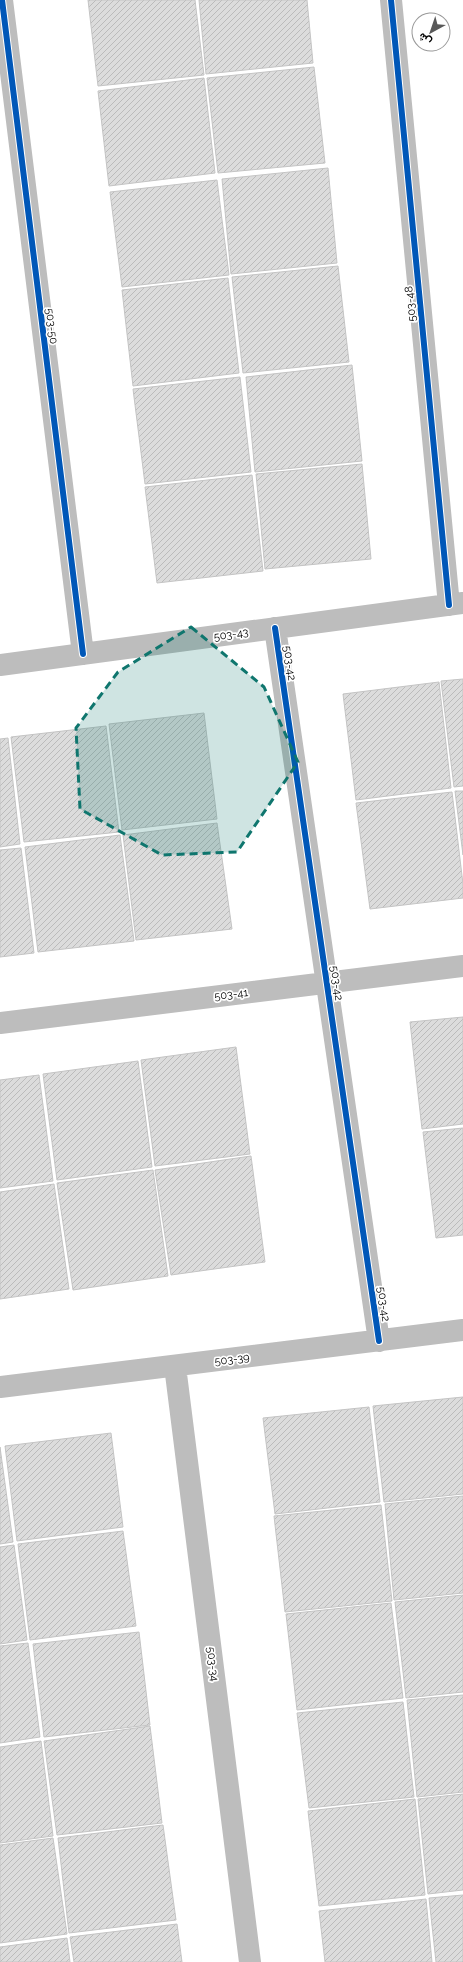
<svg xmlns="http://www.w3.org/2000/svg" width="463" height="1962" font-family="Raleway,Vazirmatn,sans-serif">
<defs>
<pattern id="building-hatch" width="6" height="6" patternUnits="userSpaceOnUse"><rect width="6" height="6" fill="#dcdcdc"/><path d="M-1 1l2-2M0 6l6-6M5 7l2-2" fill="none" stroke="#bbb"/></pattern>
</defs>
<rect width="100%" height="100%" fill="#fff"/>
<!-- building -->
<path fill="url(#building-hatch)" stroke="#c4c4c4" d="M 88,0 L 195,0 L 204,75 L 98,86 Z
M 199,0 L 307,0 L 313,63 L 206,74 Z
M 314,67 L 325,163 L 218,173 L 207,78 Z
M 204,78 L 215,173 L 109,186 L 98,91 Z
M 328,168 L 337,263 L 231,274 L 222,179 Z
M 217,180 L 229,275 L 122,287 L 110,192 Z
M 338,266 L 349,362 L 243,373 L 232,277 Z
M 228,278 L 239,373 L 133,386 L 122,290 Z
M 352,365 L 362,461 L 255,472 L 246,377 Z
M 240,377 L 251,472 L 145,484 L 133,389 Z
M 362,464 L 371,559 L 265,569 L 256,474 Z
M 252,475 L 263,571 L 157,583 L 145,487 Z
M 463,679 L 463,786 L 454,787 L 441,681 Z
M 439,682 L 451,788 L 356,800 L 343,694 Z
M 204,713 L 217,819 L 122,830 L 109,724 Z
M 106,726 L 119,832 L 24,842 L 11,737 Z
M 8,738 L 20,844 L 0,847 L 0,739 Z
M 455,791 L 463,791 L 463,855 Z
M 452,792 L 463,884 L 463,898 L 370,909 L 356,803 Z
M 217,823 L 232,929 L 136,940 L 123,835 Z
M 120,835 L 134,941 L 38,952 L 25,847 Z
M 21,848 L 34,953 L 0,957 L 0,850 Z
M 463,1017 L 463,1124 L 422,1129 L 410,1022 Z
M 236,1047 L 250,1154 L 155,1166 L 141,1060 Z
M 138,1061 L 152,1167 L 57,1180 L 43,1074 Z
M 39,1075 L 53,1181 L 0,1188 L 0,1080 Z
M 463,1128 L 463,1235 L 436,1238 L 423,1132 Z
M 251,1156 L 265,1262 L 171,1275 L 155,1170 Z
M 153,1170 L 168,1276 L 73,1290 L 57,1183 Z
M 54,1184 L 69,1289 L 0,1299 L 0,1192 Z
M 463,1397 L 463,1494 L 384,1502 L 373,1406 Z
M 369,1407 L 380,1502 L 275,1514 L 263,1418 Z
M 111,1433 L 123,1527 L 17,1541 L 5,1446 Z
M 0,1447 L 13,1542 L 0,1544 Z
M 463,1496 L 463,1593 L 394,1600 L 385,1504 Z
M 381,1505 L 392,1601 L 285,1612 L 274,1516 Z
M 123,1531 L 136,1626 L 30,1640 L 18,1544 Z
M 14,1545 L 27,1640 L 0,1644 L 0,1547 Z
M 463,1595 L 463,1692 L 406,1698 L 395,1602 Z
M 391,1603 L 403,1698 L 297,1710 L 286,1614 Z
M 139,1632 L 150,1725 L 44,1737 L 33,1644 Z
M 28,1643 L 40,1737 L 0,1743 L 0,1646 Z
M 463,1695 L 463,1792 L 417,1797 L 407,1700 Z
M 403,1702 L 414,1797 L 309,1808 L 297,1713 Z
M 150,1726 L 162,1823 L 57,1835 L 44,1741 Z
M 41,1741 L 53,1836 L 0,1843 L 0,1747 Z
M 463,1794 L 463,1890 L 428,1894 L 418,1799 Z
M 415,1799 L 425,1895 L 319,1906 L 308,1811 Z
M 163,1825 L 176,1920 L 69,1933 L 58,1838 Z
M 53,1838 L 67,1934 L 0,1943 L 0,1845 Z
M 463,1895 L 463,1962 L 436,1962 L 429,1898 Z
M 426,1899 L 432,1962 L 325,1962 L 319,1911 Z
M 177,1924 L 182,1962 L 74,1962 L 70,1937 Z
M 67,1938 L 70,1962 L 0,1962 L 0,1947 Z"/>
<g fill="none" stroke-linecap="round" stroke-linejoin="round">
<!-- minor -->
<path stroke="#bdbdbd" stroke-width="22" d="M 2,0 L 83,654
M 391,0 L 449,605
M 275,628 L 379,1341
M 0,665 L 463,603
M 0,1023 L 463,966
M 175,1366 L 250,1962
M 0,1387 L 463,1330"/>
<defs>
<path id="cycleway" d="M 2,0 L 83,654
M 391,0 L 449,605
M 275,628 L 379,1341"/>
</defs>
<!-- cycleway casing -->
<use href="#cycleway" stroke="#fff" stroke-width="8"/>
<!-- cycleway -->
<use href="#cycleway" stroke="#0057b8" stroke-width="6"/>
</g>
<!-- marked area -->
<path fill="#0f766e" fill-opacity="0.2" stroke="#0f766e" stroke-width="3" stroke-dasharray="8 5" stroke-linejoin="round" d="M 191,627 L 264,687 L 298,762 L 237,852 L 162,855 L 80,809 L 76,728 L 118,672 Z"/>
<g text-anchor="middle" stroke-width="3.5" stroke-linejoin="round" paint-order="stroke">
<!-- street labels -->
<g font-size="11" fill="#000" stroke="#fff">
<text transform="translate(410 304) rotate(-96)" y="4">503-48</text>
<text transform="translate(52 326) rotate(83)" y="4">503-50</text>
<text transform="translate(231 634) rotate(-8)" y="4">503-43</text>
<text transform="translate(290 663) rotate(82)" y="4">503-42</text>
<text transform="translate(337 983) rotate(82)" y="4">503-42</text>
<text transform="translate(231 994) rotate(-7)" y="4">503-41</text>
<text transform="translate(384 1304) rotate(82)" y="4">503-42</text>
<text transform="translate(232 1359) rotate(-7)" y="4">503-39</text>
<text transform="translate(213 1664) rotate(83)" y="4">503-34</text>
</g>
</g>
<!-- north arrow -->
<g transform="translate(431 32) rotate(220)"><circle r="19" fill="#ffffff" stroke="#999999"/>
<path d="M0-3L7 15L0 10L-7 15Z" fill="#595959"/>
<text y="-6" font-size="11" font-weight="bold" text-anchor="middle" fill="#000000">ش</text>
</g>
</svg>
